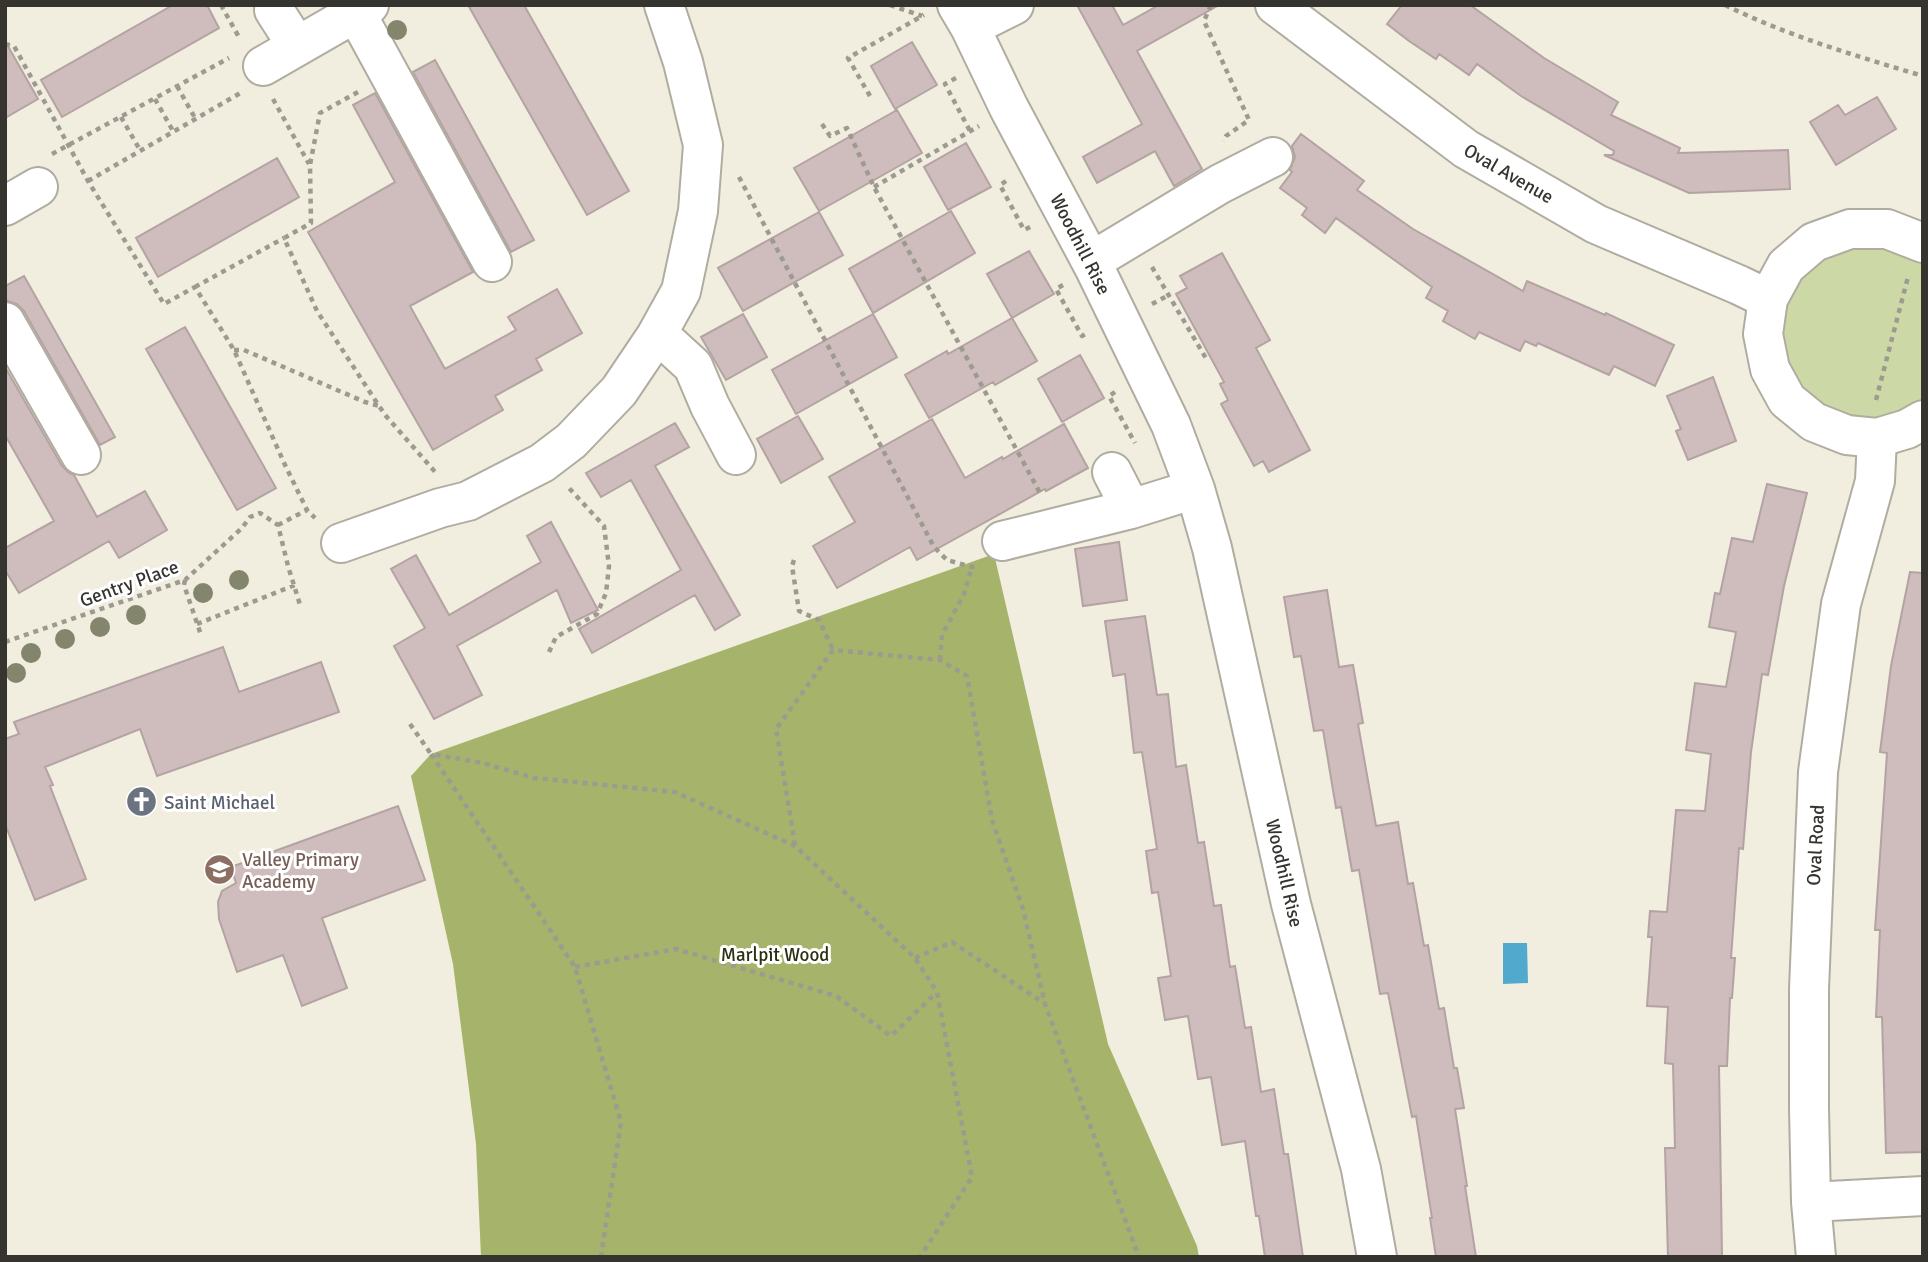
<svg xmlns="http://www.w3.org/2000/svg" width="1928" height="1262" font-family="Signika,sans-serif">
<rect width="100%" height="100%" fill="#f1eddf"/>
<!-- green -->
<path fill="#cdd8a7" d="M 1843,247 L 1899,248 L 1923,262 L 1923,402 L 1918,407 L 1865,422 L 1837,416 L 1794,382 L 1779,329 L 1784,302 L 1798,277 L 1818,258 Z"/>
<!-- forest -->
<path fill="#a5b46a" d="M 994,554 L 1108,1044 L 1197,1246 L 1199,1257 L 481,1257 L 476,1144 L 453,964 L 411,776 L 431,754 Z"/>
<!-- water -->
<path fill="#51aace" d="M 1503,943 L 1527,943 L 1528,983 L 1503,984 Z"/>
<!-- building -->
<path fill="#cebdbc" stroke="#b3a3a2" stroke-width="2" d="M 173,5 L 207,5 L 219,28 L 62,117 L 41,80 Z
M 468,5 L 524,5 L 629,191 L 587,215 Z
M 1077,5 L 1112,5 L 1123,25 L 1159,5 L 1219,5 L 1137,51 L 1202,169 L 1174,186 L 1155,151 L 1097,183 L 1083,157 L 1142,124 Z
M 1402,5 L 1470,5 L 1544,58 L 1618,102 L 1611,115 L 1680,148 L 1678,153 L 1788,150 L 1790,189 L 1689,193 L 1604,155 L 1613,155 L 1614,151 L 1521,96 L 1477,64 L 1469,75 L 1439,54 L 1436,59 L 1409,41 L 1387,24 Z
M 5,41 L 38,99 L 5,118 Z
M 912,42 L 937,85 L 895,109 L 871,66 Z
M 435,60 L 534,240 L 511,252 L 413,72 Z
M 375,93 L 473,272 L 410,306 L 445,369 L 516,330 L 508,317 L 557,289 L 582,333 L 536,359 L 542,370 L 495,396 L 503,410 L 433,450 L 308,232 L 395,182 L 353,105 Z
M 1877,97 L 1896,129 L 1836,165 L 1810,122 L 1838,105 L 1845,115 Z
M 897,110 L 922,153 L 819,211 L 794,168 Z
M 1301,134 L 1364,181 L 1357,190 L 1413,229 L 1523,291 L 1527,281 L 1605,315 L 1606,313 L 1674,345 L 1655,386 L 1614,366 L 1609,375 L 1538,343 L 1536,346 L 1525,341 L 1520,351 L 1479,332 L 1475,339 L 1443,321 L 1448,311 L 1426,298 L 1432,287 L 1336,218 L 1325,233 L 1302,215 L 1307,208 L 1280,188 L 1292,172 L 1290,170 L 1295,157 L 1292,146 Z
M 966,143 L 991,187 L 948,210 L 924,167 Z
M 277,158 L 299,197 L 158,277 L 136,238 Z
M 951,211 L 975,253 L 873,313 L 849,269 Z
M 819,212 L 843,255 L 743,311 L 718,268 Z
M 1029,251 L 1054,294 L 1012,318 L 987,274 Z
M 1222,253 L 1270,340 L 1256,348 L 1310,450 L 1269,472 L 1263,461 L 1254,466 L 1221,404 L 1228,400 L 1220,384 L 1224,382 L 1176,294 L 1187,288 L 1180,276 Z
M 24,276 L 115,437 L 100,445 L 24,311 L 17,304 L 5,300 L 5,286 Z
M 743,314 L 767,357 L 726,380 L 701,337 Z
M 873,314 L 897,357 L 796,414 L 772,370 Z
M 1012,318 L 1037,361 L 995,385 L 993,382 L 929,418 L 905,375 L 947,351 L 948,354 Z
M 185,327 L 276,488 L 237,510 L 146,349 Z
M 1080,355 L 1104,398 L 1062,422 L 1038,379 Z
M 5,367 L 62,466 L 69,473 L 74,475 L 97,517 L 145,491 L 167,530 L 119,558 L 109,541 L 19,593 L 5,570 L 5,548 L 54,521 L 5,435 Z
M 1713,377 L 1736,441 L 1688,460 L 1676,431 L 1681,429 L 1667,396 Z
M 798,416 L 823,459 L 781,483 L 757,439 Z
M 932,419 L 965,478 L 1002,457 L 1003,459 L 1064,424 L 1088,468 L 1046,491 L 1045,489 L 917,560 L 910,547 L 837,588 L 813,546 L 855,522 L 829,477 Z
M 675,423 L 689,447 L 655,466 L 740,615 L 715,630 L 695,595 L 592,653 L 579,629 L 681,570 L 631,480 L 601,497 L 586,473 Z
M 1767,484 L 1807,493 L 1784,586 L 1768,675 L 1762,674 L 1751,752 L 1743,849 L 1739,848 L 1731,958 L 1735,958 L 1732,998 L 1730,998 L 1727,1066 L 1719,1066 L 1722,1257 L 1668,1257 L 1665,1148 L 1675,1148 L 1673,1064 L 1665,1063 L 1668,1007 L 1647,1006 L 1652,937 L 1648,937 L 1650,911 L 1667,912 L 1676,810 L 1705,811 L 1711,754 L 1686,750 L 1695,683 L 1726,687 L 1736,632 L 1709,627 L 1715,593 L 1720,594 L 1732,538 L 1753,542 Z
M 551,522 L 598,610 L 571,623 L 557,590 L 457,646 L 482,695 L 434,719 L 394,646 L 425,628 L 391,569 L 416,555 L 449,615 L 541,562 L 527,536 Z
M 1119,542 L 1127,600 L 1083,606 L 1075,549 Z
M 1910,572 L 1923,573 L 1923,1152 L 1886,1153 L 1882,1017 L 1876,1017 L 1880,930 L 1875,930 L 1887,753 L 1880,752 L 1891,666 Z
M 1327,590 L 1339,667 L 1353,665 L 1363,723 L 1358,724 L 1376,826 L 1398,822 L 1408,884 L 1413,883 L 1424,946 L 1428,945 L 1439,1009 L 1444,1008 L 1454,1068 L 1457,1068 L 1464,1108 L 1455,1109 L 1467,1186 L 1465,1186 L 1476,1257 L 1436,1257 L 1430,1218 L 1432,1218 L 1416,1116 L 1412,1117 L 1388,993 L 1380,994 L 1359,870 L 1352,871 L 1341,807 L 1336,808 L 1323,730 L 1314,731 L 1301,656 L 1294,657 L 1284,597 Z
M 1145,616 L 1157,695 L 1168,694 L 1176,767 L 1186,765 L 1198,843 L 1204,842 L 1214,906 L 1221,905 L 1230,967 L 1235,966 L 1245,1028 L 1251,1027 L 1261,1092 L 1274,1089 L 1284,1154 L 1288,1154 L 1303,1257 L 1265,1257 L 1259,1216 L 1256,1216 L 1245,1141 L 1222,1145 L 1211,1077 L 1198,1079 L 1188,1016 L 1165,1020 L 1158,978 L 1171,976 L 1158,892 L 1152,893 L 1146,851 L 1157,849 L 1142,752 L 1134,753 L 1125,674 L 1113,676 L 1105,621 Z
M 223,647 L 239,692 L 321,662 L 339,712 L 157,776 L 140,729 L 45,767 L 53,785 L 50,786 L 86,879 L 35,900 L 5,824 L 5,739 L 19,734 L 14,722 Z
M 398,806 L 425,880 L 322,918 L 347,988 L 302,1006 L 283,955 L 237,972 L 219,919 L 218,902 L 222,891 L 236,883 L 231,867 Z"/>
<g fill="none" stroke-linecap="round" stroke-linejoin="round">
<defs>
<path id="minor" d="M 957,5 L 970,27 L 1009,108 L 1094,267 L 1171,425 L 1195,489 L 1212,548 L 1291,904 L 1361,1169 L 1377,1257
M 1275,5 L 1466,149 L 1596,224 L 1739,285 L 1768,299
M 274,10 L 297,46
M 356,13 L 492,262
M 970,27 L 1014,5
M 263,66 L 369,5
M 5,206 L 38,187
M 1923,243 L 1887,229 L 1850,229 L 1814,242 L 1786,266 L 1768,299 L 1763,334 L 1770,369 L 1787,400 L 1814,422 L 1847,435 L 1877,438 L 1907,429 L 1923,420
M 1092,261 L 1220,184 L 1273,157
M 5,322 L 81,455
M 656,336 L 669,344 L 693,366 L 710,406 L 736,455
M 1112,472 L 1131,509
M 1002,541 L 1131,509 L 1195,489
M 341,543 L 440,508 L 468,501 L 542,463 L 571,441 L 619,391 L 656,336 L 681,291 L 698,211 L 703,145 L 683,62 L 664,5
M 1811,1202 L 1923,1196
M 1816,1257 L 1811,1202 L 1809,1108 L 1809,989 L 1818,772 L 1841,604 L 1875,481 L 1877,438"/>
</defs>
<!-- minor casing -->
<use href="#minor" stroke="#b0ac9f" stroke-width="42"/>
<!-- path -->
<path stroke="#9d9a90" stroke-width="4.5" stroke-dasharray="5 5" stroke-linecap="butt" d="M 221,5 L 240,39
M 890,5 L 922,16
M 1211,5 L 1204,21 L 1249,120 L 1226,136 L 1223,141
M 1725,5 C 1788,36 1856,56 1923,76
M 5,44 L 14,46 L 88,181 L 164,304 L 195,287 L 234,350 L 285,465 L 307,510 L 315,518
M 956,78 L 945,84 L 970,131
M 177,86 L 195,118
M 358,92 L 320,113 L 310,165 L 311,223 L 284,238 L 317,311 L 379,406 L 386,416 L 436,473
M 870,96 L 848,58 L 924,15
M 155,99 L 173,131
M 273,99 L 309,164
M 121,117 L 140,150
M 822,124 L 830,136 L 847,128 L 874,187 L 1040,493
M 52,154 L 229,58
M 739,177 L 934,547 L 947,560 L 972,567 L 976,566
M 88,181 L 242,92
M 1006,181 L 1000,185 L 1024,230 L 1032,226
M 874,187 L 979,126
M 1152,267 L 1207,360
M 1063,285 L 1056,289 L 1082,336 L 1087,333
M 195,287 L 284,238
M 1152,304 L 1169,295
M 234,350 L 244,350 L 365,402 L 379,406
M 1115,392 L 1109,396 L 1135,443
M 1876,400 L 1908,277
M 278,525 L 307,510
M 794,560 L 792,566 L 799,611 L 819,620 L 833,650
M 185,580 L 184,585 L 201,635
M 197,624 L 295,585
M 5,642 L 185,580 L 242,528 L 250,517 L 260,513 L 278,525 L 288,566 L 301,608
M 549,652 L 556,637 L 597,614 L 606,593 L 609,566 L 604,526 L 569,488
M 940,660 L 942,635 L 964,594 L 972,567
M 410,724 L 431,754
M 795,845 L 776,729 L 833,650 L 940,660 L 967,676 L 992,820 L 1023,909 L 1045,1004 L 1139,1257
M 915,958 L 952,942 L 1044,1003
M 575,967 L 676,949 L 836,996 L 891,1036 L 936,993
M 601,1257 L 621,1122 L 575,967 L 431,754 L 483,763 L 534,778 L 675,792 L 795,846 L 915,958 L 937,992 L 972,1177 L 920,1257"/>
<!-- minor -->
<use href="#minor" stroke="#fff" stroke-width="38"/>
</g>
<!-- trees -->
<g fill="#84856d">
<circle cx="397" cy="30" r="10"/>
<circle cx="239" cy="580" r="10"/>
<circle cx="203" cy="593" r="10"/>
<circle cx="136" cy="615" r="10"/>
<circle cx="100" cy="627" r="10"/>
<circle cx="65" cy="639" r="10"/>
<circle cx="31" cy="653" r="10"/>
<circle cx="16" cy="673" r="10"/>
</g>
<!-- icons -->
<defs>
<symbol id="church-disc" viewBox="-11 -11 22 22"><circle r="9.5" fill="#6b7280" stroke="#fff"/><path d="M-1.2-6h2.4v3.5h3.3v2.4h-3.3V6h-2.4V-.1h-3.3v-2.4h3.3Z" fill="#fff"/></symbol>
<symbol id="school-disc" viewBox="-11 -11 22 22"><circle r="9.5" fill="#8d6e63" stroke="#fff"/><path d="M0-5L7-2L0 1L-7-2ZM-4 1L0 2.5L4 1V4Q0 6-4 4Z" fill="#fff"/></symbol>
</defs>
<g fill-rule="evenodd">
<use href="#church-disc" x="124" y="784" width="35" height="35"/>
<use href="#school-disc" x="202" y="852" width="35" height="35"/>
</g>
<g text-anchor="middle" stroke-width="6" stroke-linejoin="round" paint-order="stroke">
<!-- street labels -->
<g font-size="19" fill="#36342f" stroke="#fff">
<text transform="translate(1509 173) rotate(30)" y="7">Oval Avenue</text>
<text transform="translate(1081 244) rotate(63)" y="7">Woodhill Rise</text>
<text transform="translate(129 583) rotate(-20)" y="7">Gentry Place</text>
<text transform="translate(1815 845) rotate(-87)" y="7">Oval Road</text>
<text transform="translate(1285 873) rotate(77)" y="7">Woodhill Rise</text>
</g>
<!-- worship labels -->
<g font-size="19" fill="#5b616d" stroke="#fff" text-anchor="start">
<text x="164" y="809">Saint Michael</text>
</g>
<!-- education labels -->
<g font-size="19" fill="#785e54" stroke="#fff" text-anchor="start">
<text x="242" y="866">Valley Primary<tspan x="242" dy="22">Academy</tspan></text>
</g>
<!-- park labels -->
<g font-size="19" fill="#2a3010" stroke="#fff">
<text x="775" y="961">Marlpit Wood</text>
</g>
</g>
<!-- border -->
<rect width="1928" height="1262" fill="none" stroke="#36342f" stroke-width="14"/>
</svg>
